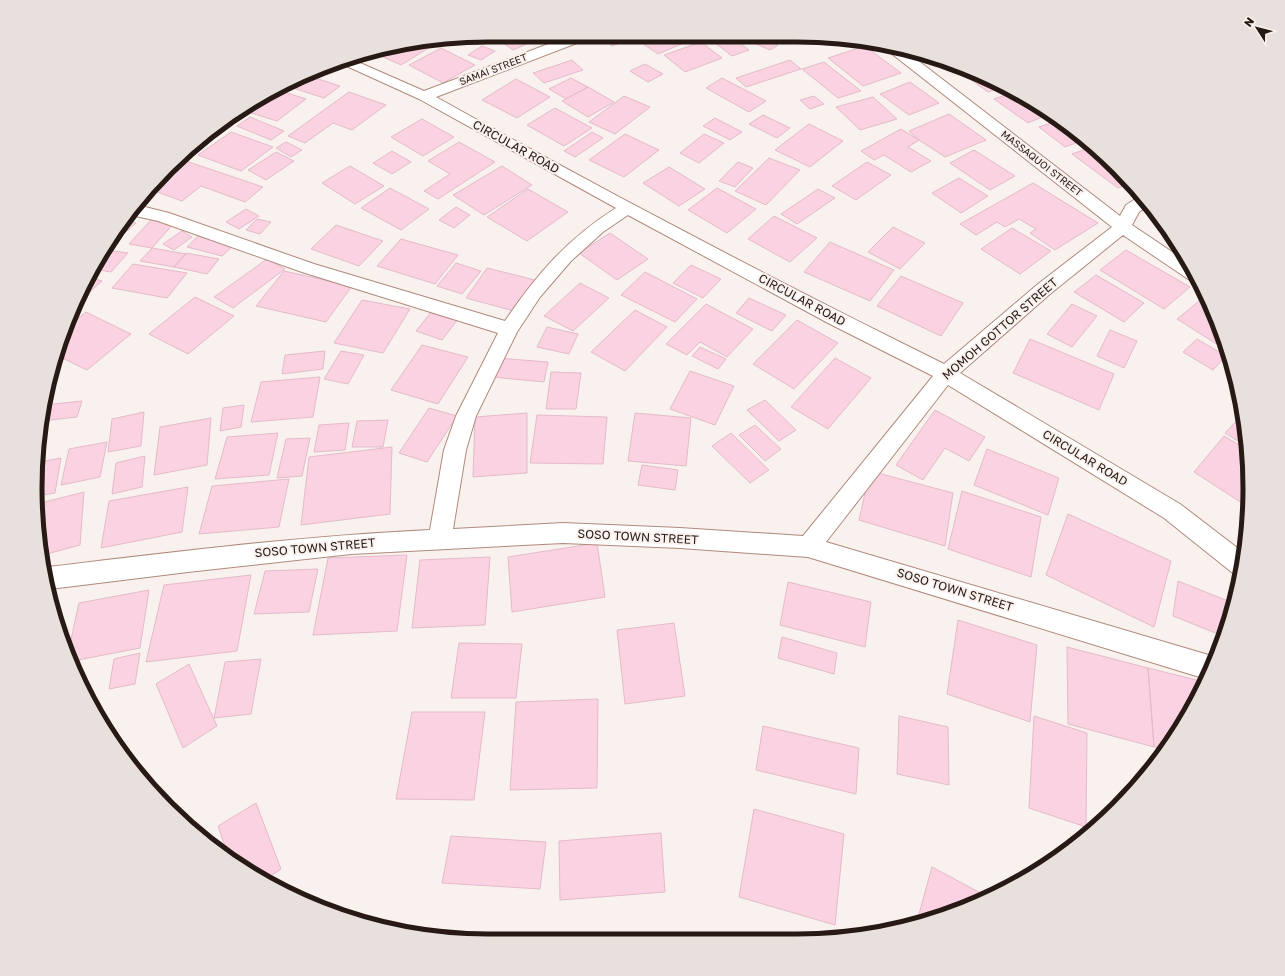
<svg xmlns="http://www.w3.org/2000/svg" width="1285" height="976" font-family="'Golos Text',sans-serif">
<rect width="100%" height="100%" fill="#f9f1ee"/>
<!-- building -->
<path fill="#fbd2e2" stroke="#e3bbcb" d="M 491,35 L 533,35 L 538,39 L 513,50 Z
M 608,35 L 642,35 L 612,46 L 602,37 Z
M 653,35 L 687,36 L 693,39 L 658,54 L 639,41 Z
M 706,36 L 730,36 L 749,50 L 732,56 Z
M 750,36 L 759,36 L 778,45 L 770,50 L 745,39 Z
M 440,41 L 401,65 L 381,56 L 396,47 Z
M 701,42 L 722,58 L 685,72 L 664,55 Z
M 482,46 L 495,51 L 481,60 L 468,55 Z
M 865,46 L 901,73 L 863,86 L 828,58 Z
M 441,48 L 475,65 L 443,83 L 409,65 Z
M 572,60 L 583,70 L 544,83 L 533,73 Z
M 790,60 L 801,69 L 746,87 L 736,78 Z
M 824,62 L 861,91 L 838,98 L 802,69 Z
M 645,64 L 663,74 L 648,82 L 630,71 Z
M 962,68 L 997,82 L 1005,86 L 988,92 L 957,70 Z
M 309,76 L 340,86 L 324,98 L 287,86 Z
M 571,78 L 588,87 L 566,99 L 549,89 Z
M 722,78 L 766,101 L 749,112 L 706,88 Z
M 516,79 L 550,97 L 517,118 L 482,100 Z
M 910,82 L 939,103 L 909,115 L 880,94 Z
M 588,87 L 614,102 L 588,117 L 562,101 Z
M 281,91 L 306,99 L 277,121 L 251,113 Z
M 349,92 L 386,105 L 352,130 L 333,123 L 305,143 L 288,136 Z
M 1014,92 L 1049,111 L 1051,113 L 1028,123 L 994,99 Z
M 624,96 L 650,107 L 615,134 L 589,122 Z
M 814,96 L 824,104 L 810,109 L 800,100 Z
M 873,97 L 897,119 L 860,130 L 836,107 Z
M 555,108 L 592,128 L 564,146 L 527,125 Z
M 949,114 L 986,140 L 945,157 L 919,140 L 909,131 Z
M 763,115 L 790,128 L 777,138 L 749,124 Z
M 250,117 L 284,131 L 271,140 L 237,126 Z
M 715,118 L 742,132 L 730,140 L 703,126 Z
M 422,119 L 454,137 L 423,156 L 391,137 Z
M 1060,120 L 1084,140 L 1065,147 L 1039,127 Z
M 809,124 L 843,141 L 810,167 L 775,150 Z
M 901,129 L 919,140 L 908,147 L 931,161 L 911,172 L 884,155 L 874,160 L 861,151 Z
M 231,132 L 273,147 L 241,171 L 198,155 Z
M 592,132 L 603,138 L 575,157 L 564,151 Z
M 625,134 L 659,150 L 624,177 L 589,160 Z
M 704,134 L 724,143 L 699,163 L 680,153 Z
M 286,142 L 302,150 L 291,157 L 276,148 Z
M 459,142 L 495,162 L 438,199 L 424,191 L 450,174 L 428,161 Z
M 1092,147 L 1117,168 L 1130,183 L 1118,188 L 1072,154 Z
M 974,150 L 1015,176 L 990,190 L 950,163 Z
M 392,151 L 411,162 L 392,174 L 373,163 Z
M 276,152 L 294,161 L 266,180 L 248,170 Z
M 769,158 L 800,170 L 766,205 L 735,191 Z
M 186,161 L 263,187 L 245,202 L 201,186 L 182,201 L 149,189 Z
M 738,162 L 753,168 L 735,187 L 719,181 Z
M 867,162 L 891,175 L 856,200 L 832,186 Z
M 350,166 L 384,186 L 355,204 L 322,183 Z
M 502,166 L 532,185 L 484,215 L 453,195 Z
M 669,167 L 705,189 L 679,206 L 643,183 Z
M 959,178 L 988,196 L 961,213 L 932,193 Z
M 1033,183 L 1098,223 L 1055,250 L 1030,233 L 1036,229 L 1019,219 L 1005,227 L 997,222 L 976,235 L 960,224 Z
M 390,188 L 429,209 L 401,230 L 361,208 Z
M 717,188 L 756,209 L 727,233 L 688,210 Z
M 528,189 L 568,212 L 527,241 L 487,217 Z
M 818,189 L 835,198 L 797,224 L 781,214 Z
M 456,207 L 470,215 L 454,228 L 439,220 Z
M 246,209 L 259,216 L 239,229 L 226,222 Z
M 774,216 L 817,238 L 790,262 L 748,239 Z
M 152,219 L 174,223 L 152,248 L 129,244 Z
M 257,219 L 271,222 L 260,234 L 246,230 Z
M 126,221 L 136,223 L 109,247 Z
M 336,225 L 383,241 L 359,266 L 311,249 Z
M 893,227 L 925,243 L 900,269 L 868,252 Z
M 1012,228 L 1051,251 L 1020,274 L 981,249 Z
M 182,231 L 192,237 L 174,250 L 163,244 Z
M 610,233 L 648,259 L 617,280 L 579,253 Z
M 198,236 L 233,246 L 222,256 L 187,247 Z
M 401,239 L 458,255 L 435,284 L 377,266 Z
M 830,242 L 894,270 L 870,301 L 804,272 Z
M 152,248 L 186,254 L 174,267 L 140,261 Z
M 107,250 L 128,253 L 111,272 L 94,269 Z
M 1126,250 L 1190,287 L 1164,309 L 1100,270 Z
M 186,253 L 219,259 L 207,274 L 174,267 Z
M 267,259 L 285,269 L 233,308 L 214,297 Z
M 456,263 L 481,271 L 462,294 L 437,286 Z
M 133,264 L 187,273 L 167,298 L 112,288 Z
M 691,265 L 721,279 L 703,298 L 673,283 Z
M 487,268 L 535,280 L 514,311 L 466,298 Z
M 284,271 L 352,286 L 326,322 L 256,306 Z
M 645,272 L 697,299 L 675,322 L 621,295 Z
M 1096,275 L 1144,303 L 1124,322 L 1074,292 Z
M 901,276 L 963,303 L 941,336 L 877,306 Z
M 89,277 L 102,281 L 77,303 L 82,287 Z
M 580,283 L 609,298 L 573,331 L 544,316 Z
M 195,297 L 234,316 L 188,354 L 149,334 Z
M 749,298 L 786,315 L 772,331 L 736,313 Z
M 1203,298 L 1208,301 L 1215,314 L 1226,350 L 1177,319 Z
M 362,300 L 410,309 L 383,353 L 334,343 Z
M 706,304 L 753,329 L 727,357 L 700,342 L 687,355 L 666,344 Z
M 1072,304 L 1097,316 L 1072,347 L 1047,334 Z
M 635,310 L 667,327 L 625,371 L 591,352 Z
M 432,311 L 458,319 L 442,340 L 416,331 Z
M 86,312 L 131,334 L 87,370 L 58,356 L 69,326 Z
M 797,320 L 838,343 L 794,389 L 753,364 Z
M 547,327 L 578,334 L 569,354 L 537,347 Z
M 1110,330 L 1137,341 L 1124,368 L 1097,356 Z
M 1030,339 L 1114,374 L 1099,410 L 1013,373 Z
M 1197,339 L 1226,356 L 1213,370 L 1183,352 Z
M 422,345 L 468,357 L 438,404 L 391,390 Z
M 700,347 L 726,359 L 718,369 L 692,356 Z
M 325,351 L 323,369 L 282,374 L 285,355 Z
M 341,351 L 364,355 L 348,384 L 324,379 Z
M 497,358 L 548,362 L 544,382 L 492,377 Z
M 835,358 L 871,378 L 828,429 L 791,407 Z
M 690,371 L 734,386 L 715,425 L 670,409 Z
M 551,372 L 581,373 L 576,409 L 546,409 Z
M 320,377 L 313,417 L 251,422 L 261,382 Z
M 765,400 L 796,430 L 779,441 L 747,410 Z
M 82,401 L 77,417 L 42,421 L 44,405 Z
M 244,405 L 241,427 L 220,431 L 223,408 Z
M 429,408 L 457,416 L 427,462 L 399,453 Z
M 935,410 L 985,437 L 969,461 L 945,448 L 923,480 L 896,465 Z
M 144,412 L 141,446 L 108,452 L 112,419 Z
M 527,413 L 527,473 L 473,477 L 475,417 Z
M 635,413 L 691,418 L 686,466 L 628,461 Z
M 1243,414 L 1246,446 L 1225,433 Z
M 537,415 L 607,417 L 603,464 L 530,463 Z
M 211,418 L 207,465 L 154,475 L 160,427 Z
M 388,420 L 383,447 L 352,447 L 357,421 Z
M 349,423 L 345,450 L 314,452 L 319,425 Z
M 755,425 L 781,449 L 765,461 L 739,435 Z
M 278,433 L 269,475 L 215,479 L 227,437 Z
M 731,433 L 769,470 L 750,483 L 712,446 Z
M 1224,436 L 1246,449 L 1250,488 L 1248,507 L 1194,472 Z
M 310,438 L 302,476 L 277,478 L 286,439 Z
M 107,442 L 100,477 L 61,485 L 69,449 Z
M 392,447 L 390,514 L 301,525 L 309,457 Z
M 987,449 L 1059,478 L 1048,515 L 974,485 Z
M 145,456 L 142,487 L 112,494 L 116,463 Z
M 61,458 L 55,493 L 37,496 L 40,462 Z
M 642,465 L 678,470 L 675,490 L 638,485 Z
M 870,471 L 953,493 L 945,546 L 859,520 Z
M 289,479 L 279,527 L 199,534 L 212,486 Z
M 188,487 L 182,532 L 101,548 L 109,501 Z
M 962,491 L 1041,517 L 1031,577 L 948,549 Z
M 84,492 L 80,545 L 43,555 L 36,517 L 37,504 Z
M 1068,514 L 1171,561 L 1154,627 L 1046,575 Z
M 597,543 L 605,597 L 512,612 L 508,557 Z
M 407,555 L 397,631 L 313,635 L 328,558 Z
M 490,557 L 485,625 L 412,628 L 420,560 Z
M 318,569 L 309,612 L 254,614 L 265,571 Z
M 251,575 L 237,651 L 146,662 L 164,585 Z
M 1178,581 L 1233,603 L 1223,636 L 1173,616 Z
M 788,582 L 871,602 L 865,647 L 780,625 Z
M 149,590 L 140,648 L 73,661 L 68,653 L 79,603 Z
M 958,620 L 1037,645 L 1030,722 L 947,694 Z
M 674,623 L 685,696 L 625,704 L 617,630 Z
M 782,637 L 837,653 L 834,674 L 778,658 Z
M 459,643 L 522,644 L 516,698 L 451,698 Z
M 1067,647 L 1148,668 L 1154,747 L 1068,724 Z
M 140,653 L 135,684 L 109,689 L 114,659 Z
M 261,659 L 251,714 L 214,718 L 225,662 Z
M 189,664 L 217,726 L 183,748 L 156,684 Z
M 1148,668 L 1205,682 L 1174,739 L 1165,750 L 1154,747 Z
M 598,699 L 597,788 L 510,790 L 516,702 Z
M 412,712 L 485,712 L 474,800 L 396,799 Z
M 899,716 L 948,727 L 949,785 L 897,774 Z
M 1034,716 L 1087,733 L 1086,827 L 1029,808 Z
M 763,726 L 859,748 L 856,794 L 756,770 Z
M 256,803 L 281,869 L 263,881 L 228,855 L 218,826 Z
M 754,809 L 844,834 L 835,925 L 739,897 Z
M 661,833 L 665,892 L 560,900 L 559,841 Z
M 451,836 L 546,842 L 540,889 L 442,883 Z
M 932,867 L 988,897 L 970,907 L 917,921 Z"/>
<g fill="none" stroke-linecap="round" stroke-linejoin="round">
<defs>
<path id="minor" d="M 572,35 L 592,35 L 590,38 L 436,97 C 603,190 772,279 944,364 L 1038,284 L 1112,227 L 887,50 L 886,46 L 903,49 L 1120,216 L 1126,205 L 1140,196 L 1148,205 L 1139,212 L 1132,225 L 1187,262 L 1197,280 L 1194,281 L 1188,279 L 1123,235 L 1050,294 L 960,373 L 1180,504 L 1244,553 L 1241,576 L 1234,574 L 1164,518 L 948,385 L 826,542 L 1212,656 L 1217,657 L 1206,679 L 808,557 L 680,548 L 563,543 L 351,554 L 188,572 L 50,589 L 46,568 L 48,567 C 175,552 302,536 430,530 L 444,450 L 456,416 L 498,333 L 302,272 L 158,221 L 131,215 L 137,205 L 169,213 L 314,264 L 505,321 C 537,274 567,239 616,208 L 419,99 L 340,63 L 351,59 L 424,91 ZM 628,215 L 828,323 L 933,376 L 803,536 L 680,528 L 563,523 L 453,529 L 466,450 L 476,416 L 517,332 L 540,297 L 571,261 L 603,232 Z"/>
</defs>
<!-- minor casing -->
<use href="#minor" stroke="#af8a7c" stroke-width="2"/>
<!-- minor -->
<use href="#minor" fill="#fff" fill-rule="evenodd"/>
</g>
<g text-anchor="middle" stroke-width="4" stroke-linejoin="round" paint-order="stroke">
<!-- far-street labels -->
<g font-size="10" fill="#271914" stroke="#f9f1ee">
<text transform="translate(493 69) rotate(-21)" y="4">SAMAI STREET</text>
<text transform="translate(1042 163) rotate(38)" y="4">MASSAQUOI STREET</text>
</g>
<!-- street labels -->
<g font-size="12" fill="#271914" stroke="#f9f1ee">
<text transform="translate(516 147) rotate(29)" y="4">CIRCULAR ROAD</text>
<text transform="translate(802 300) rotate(28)" y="4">CIRCULAR ROAD</text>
<text transform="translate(1000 329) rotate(-41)" y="4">MOMOH GOTTOR STREET</text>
<text transform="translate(1085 458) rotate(31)" y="4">CIRCULAR ROAD</text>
<text transform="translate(638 537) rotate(3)" y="4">SOSO TOWN STREET</text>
<text transform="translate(315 548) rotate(-5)" y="4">SOSO TOWN STREET</text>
<text transform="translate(955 590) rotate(17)" y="4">SOSO TOWN STREET</text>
</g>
</g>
<!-- crop -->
<path d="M0 0H1285V976H0ZM488 42H797A446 446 0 0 1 1243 488V488A446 446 0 0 1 797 934H488A446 446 0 0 1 42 488V488A446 446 0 0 1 488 42Z" fill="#e8e0dd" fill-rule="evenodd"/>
<path fill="none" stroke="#271914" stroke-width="5" d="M488 42H797A446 446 0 0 1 1243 488V488A446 446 0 0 1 797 934H488A446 446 0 0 1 42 488V488A446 446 0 0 1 488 42Z"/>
<!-- north arrow -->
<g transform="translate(1257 28) rotate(306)" stroke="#f9f1ee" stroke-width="3" paint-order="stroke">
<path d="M0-3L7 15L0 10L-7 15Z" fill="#271914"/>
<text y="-6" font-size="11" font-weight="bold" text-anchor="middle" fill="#271914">N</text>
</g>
</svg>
